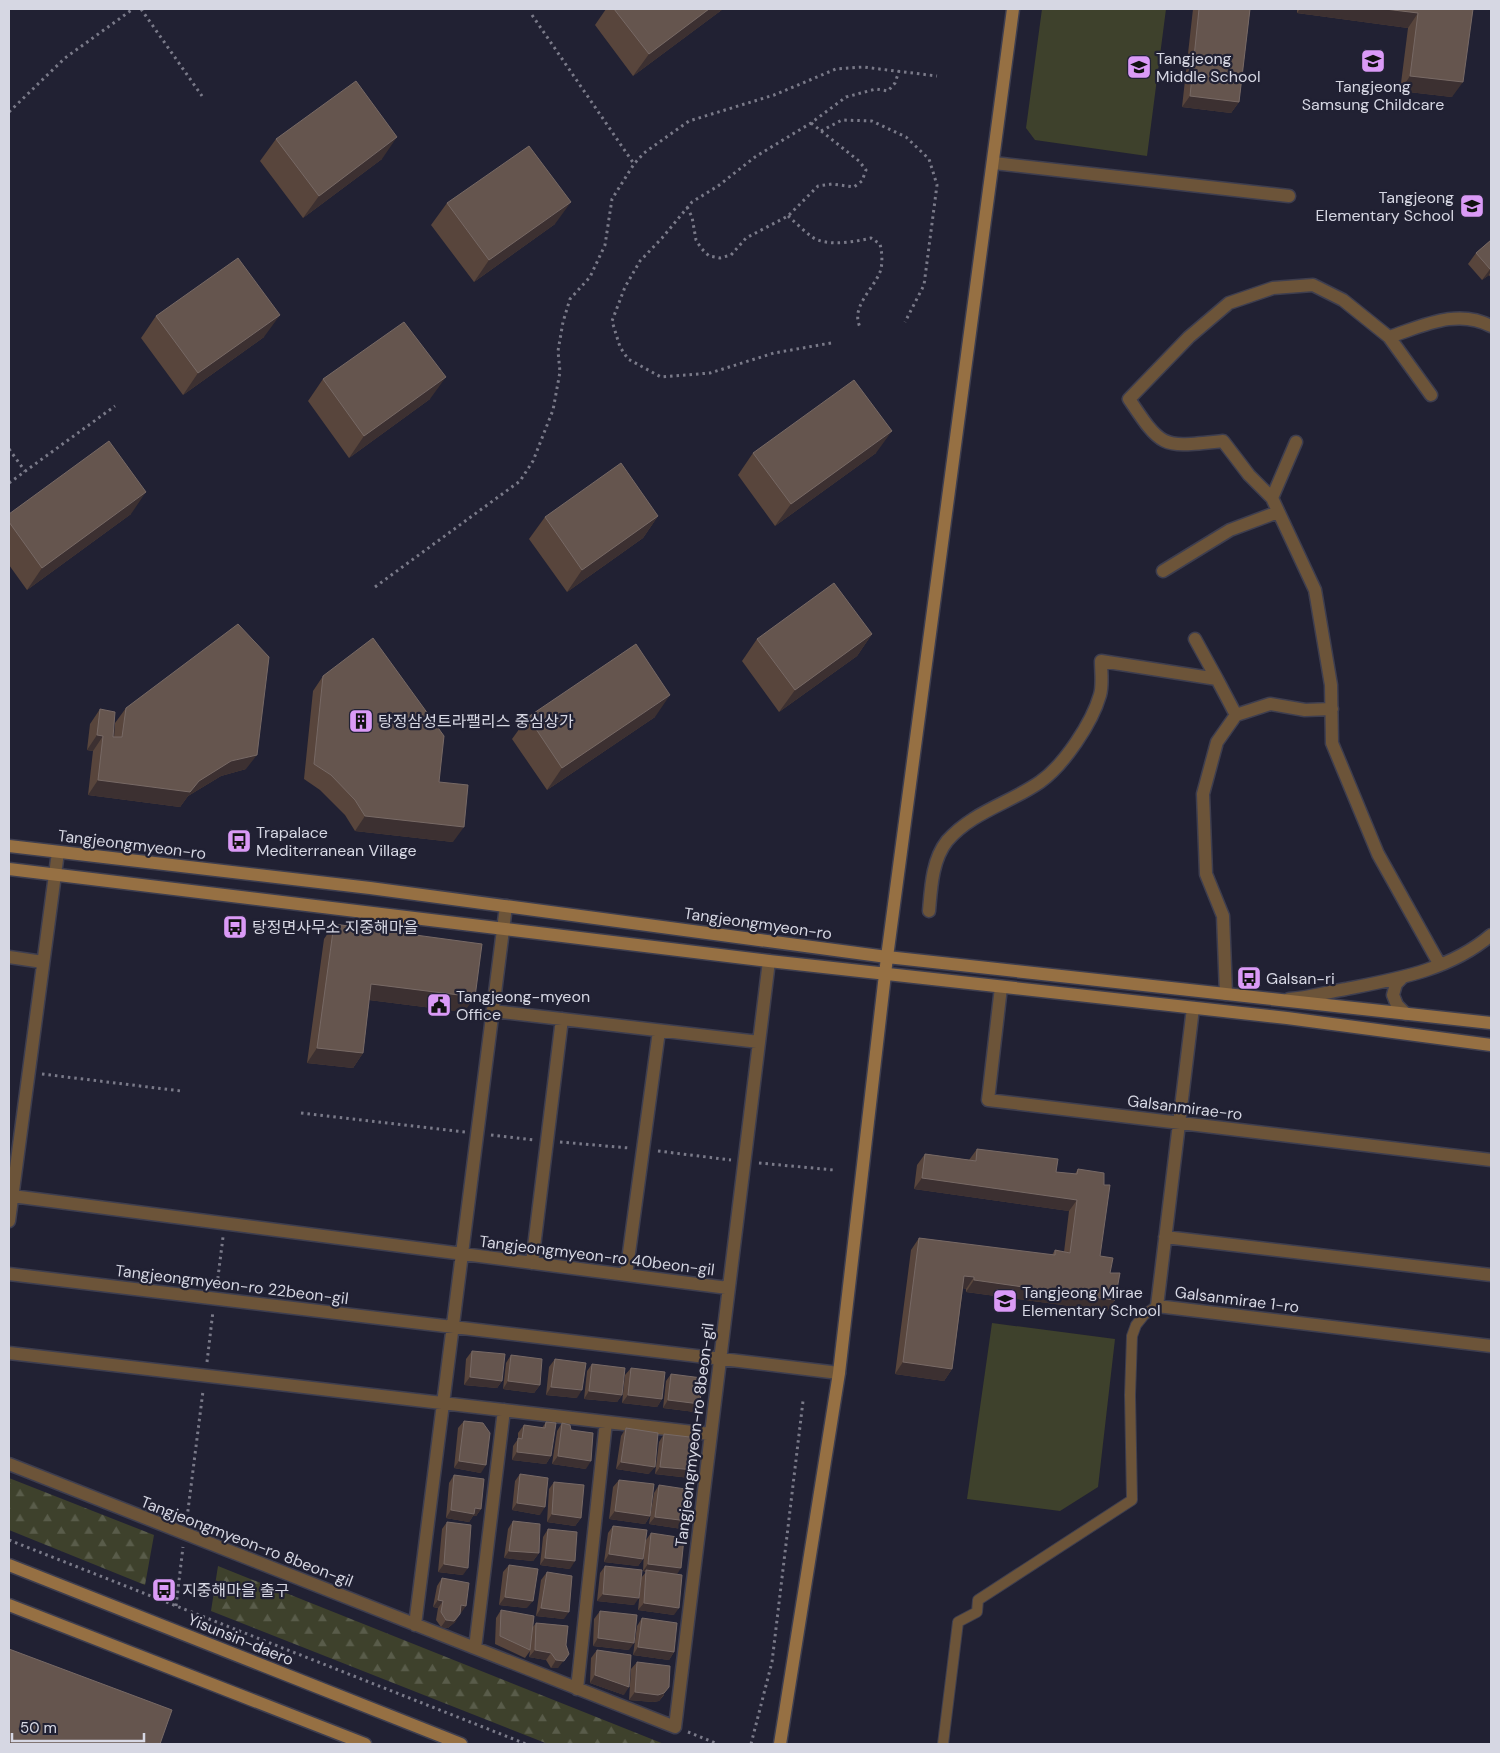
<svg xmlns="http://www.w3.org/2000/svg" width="1500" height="1753" font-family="'DM Sans','Noto Sans KR',sans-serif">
<defs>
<pattern id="forest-firs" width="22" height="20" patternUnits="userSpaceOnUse" patternTransform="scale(1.25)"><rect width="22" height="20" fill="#3e412c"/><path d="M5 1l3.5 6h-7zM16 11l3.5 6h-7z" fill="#595c4a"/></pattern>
</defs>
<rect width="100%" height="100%" fill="#212133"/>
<!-- forest -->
<path fill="url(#forest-firs)" d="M 9,1478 L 154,1535 L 145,1585 L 9,1530 Z
M 218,1566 L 664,1744 L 548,1744 L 211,1611 Z"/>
<!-- park -->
<path fill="#3e412c" d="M 1042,9 L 1166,9 L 1147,156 L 1035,140 L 1026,128 Z
M 992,1323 L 1115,1339 L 1098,1487 L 1060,1511 L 967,1499 Z"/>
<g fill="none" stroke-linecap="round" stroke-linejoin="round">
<defs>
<path id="lane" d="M 943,1744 L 958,1622 L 977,1612 L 978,1600 L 1132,1500 L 1130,1395 L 1132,1336 L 1136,1325 L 1144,1315 L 1157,1306"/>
<path id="street" d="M 994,163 L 1289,196
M 1389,337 L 1431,395
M 1272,498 L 1296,442
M 1163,571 L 1230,530 L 1278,512
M 1195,639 L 1217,679
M 929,911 C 931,888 932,860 947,841 C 972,812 1010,803 1040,782 C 1064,765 1092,723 1100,695 C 1103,685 1101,672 1101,661 L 1217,679 L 1236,715 L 1270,704 L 1305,710 L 1332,709
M 9,957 L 43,962
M 1440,965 L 1378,854 L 1332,743 L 1331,685 L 1315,590 L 1272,498 L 1249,475 L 1223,441 C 1162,447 1163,450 1129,399 L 1189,337 L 1229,303 L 1273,288 L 1313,285 L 1343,300 L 1389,337 C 1423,326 1457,308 1491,326
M 1403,977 L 1396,984 L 1393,995 L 1397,1005 L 1406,1014
M 1001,987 L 988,1100 L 1491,1160
M 1226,994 L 1223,916 L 1206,874 L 1203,794 L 1217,742 L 1236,715
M 1289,999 C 1308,998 1327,992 1346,989 C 1397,979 1450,970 1491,935
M 1193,1008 L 1157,1306 L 1491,1346
M 493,1011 L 759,1042
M 12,1196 L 728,1288
M 9,1221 L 58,852
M 1165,1237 L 1491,1275
M 532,1263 L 562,1019
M 9,1274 L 839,1373
M 626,1275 L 659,1031
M 9,1353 L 710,1434
M 9,1464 L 675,1727 L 769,961
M 415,1625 L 506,906
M 475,1648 L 504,1410
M 577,1689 L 606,1422"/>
<path id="secondary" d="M 9,846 L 370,888 L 887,957 L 1491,1023
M 9,869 L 769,961 L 1287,1018 L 1491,1045
M 9,1565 L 461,1744
M 9,1605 L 365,1744
M 780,1744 L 839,1373 L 887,957 L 1013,9"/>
</defs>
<!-- lane casing -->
<use href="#lane" stroke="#3e3e4f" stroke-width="12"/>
<!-- street casing -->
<use href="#street" stroke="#3e3e4f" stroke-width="15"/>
<!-- secondary casing -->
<use href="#secondary" stroke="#3e3e4f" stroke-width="15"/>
<!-- path -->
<path stroke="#7a7a89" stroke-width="3" stroke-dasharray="2.5 4" stroke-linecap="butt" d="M 141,9 L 202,96
M 532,15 L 634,164
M 9,112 L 65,58 L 133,9
M 821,131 L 842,120 L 872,121 L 906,137 L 929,159 L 937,185 L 924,285 L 905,322
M 687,207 L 692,217 L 696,240 L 701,248 L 709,256 L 720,258 L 731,255 L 746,238 L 788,216 L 818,186 L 832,184 L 854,187 L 862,181 L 866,170 L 859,161 L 811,123
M 788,216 C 796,223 804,231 812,237 C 827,247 854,242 871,238 L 880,244 C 882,252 883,264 880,272 C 873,290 849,308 861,329
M 831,343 L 774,353 L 710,373 L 661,377 L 628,359 L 620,347 L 612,321 L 625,287 L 640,261 L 662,238 L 692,202 L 718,186 L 755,157 L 811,123 L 846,97 L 876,89 L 888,91 L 895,83 L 899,71
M 9,449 L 25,471
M 9,483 L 115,406
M 375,587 L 520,481 L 533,461 L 553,410 L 560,372 L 558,351 L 563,322 L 570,299 L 590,277 L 605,245 L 612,199 L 634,164 L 644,153 L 689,121 L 774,95 L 836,69 L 863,67 L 937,76
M 42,1074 L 181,1091
M 301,1113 L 465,1132
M 491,1135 L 534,1140
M 560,1142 L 629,1148
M 658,1151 L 731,1160
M 759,1163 L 834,1170
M 217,1285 L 223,1237
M 207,1362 L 213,1311
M 187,1518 L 203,1391
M 9,1540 L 526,1744
M 176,1606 L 183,1547
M 688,1732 L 718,1744
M 751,1744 L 772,1662 L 803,1401"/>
<!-- lane -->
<use href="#lane" stroke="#6c5439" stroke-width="10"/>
<!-- street -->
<use href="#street" stroke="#6c5439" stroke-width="12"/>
<!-- secondary -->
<use href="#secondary" stroke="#967043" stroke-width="12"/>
</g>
<!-- wall -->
<path fill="#58453c" d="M 606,9 L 723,9 L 633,76 L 595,25 Z
M 1193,9 L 1250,9 L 1239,102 L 1231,113 L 1182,107 Z
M 1297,9 L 1473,9 L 1452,97 L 1400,91 L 1408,28 L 1297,13 Z
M 276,139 L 382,159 L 303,218 L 260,161 Z
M 447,203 L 555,224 L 474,282 L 431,225 Z
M 1491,240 L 1491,278 L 1489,275 L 1482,280 L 1468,264 L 1476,253 Z
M 156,316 L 264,337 L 183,395 L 141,338 Z
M 323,379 L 430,399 L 349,458 L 308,401 Z
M 753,453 L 876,453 L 775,526 L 738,475 Z
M 9,514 L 131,514 L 27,590 L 9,565 Z
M 658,516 L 643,538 L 567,592 L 529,539 L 545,517 Z
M 872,634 L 857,656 L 779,712 L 742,661 L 757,639 Z
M 323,676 L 439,782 L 453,842 L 355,831 L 345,815 L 320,790 L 304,779 L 313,691 Z
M 126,708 L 246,769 L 221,776 L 188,796 L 180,807 L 88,795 L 93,751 L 87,750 L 90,724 L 100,709 L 114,737 L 115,723 Z
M 528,717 L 655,717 L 547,790 L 512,739 Z
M 334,924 L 464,1012 L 369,1000 L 363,1053 L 353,1068 L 307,1063 L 324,939 Z
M 977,1149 L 1056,1172 L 1075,1174 L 1078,1169 L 1100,1256 L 1110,1273 L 1115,1300 L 1107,1311 L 966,1292 L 966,1289 L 963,1288 L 952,1369 L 944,1381 L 895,1374 L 911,1250 L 919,1238 L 1052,1255 L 1055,1250 L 1064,1252 L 1069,1211 L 914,1189 L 917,1165 L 925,1154 L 969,1160 Z
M 472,1351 L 502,1381 L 497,1388 L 464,1385 L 466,1359 Z
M 511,1355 L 540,1385 L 534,1393 L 503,1389 L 506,1363 Z
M 555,1359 L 577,1398 L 546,1395 L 549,1367 Z
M 592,1364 L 622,1395 L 617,1402 L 584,1399 L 587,1371 Z
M 631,1368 L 662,1399 L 657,1407 L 622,1403 L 625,1375 Z
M 671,1374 L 700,1404 L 695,1412 L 663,1408 L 666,1381 Z
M 464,1421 L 481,1473 L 454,1468 L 458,1428 Z
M 546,1422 L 551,1456 L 546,1464 L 512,1460 L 513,1446 L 518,1439 L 518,1433 L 524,1425 L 542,1428 Z
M 562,1423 L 571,1430 L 586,1469 L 552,1464 L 557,1431 Z
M 626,1428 L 649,1474 L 616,1469 L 621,1436 Z
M 664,1434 L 695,1470 L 690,1478 L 655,1474 L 659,1442 Z
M 520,1474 L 540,1515 L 512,1510 L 515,1481 Z
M 454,1475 L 481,1509 L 476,1516 L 473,1516 L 469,1522 L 446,1518 L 449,1483 Z
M 619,1480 L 650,1516 L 645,1524 L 609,1519 L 613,1487 Z
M 554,1482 L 581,1518 L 575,1526 L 547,1522 L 549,1489 Z
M 659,1485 L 688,1521 L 682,1529 L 649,1524 L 654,1493 Z
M 513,1521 L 539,1553 L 533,1561 L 504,1558 L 508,1529 Z
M 447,1522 L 463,1575 L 438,1572 L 442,1529 Z
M 613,1526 L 646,1540 L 651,1533 L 677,1574 L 674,1615 L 638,1610 L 641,1580 L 634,1605 L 597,1601 L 600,1573 L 605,1566 L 641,1578 L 646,1572 L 643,1571 L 644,1551 L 643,1559 L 638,1566 L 604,1562 L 608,1533 Z
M 548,1529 L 570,1569 L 540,1565 L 543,1537 Z
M 509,1565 L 527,1608 L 499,1605 L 503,1572 Z
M 547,1572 L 564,1619 L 536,1616 L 541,1580 Z
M 442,1578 L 461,1613 L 460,1613 L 455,1622 L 448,1628 L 441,1627 L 436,1620 L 438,1608 L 433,1607 L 437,1586 Z
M 501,1610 L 532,1628 L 536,1623 L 568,1626 L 558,1668 L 551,1668 L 546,1660 L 529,1657 L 530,1651 L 525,1658 L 495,1644 L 496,1618 Z
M 600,1611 L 629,1650 L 593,1646 L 594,1619 Z
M 642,1618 L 674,1652 L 669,1660 L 633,1655 L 637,1626 Z
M 597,1650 L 624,1695 L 590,1683 L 591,1658 Z
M 637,1662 L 664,1695 L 659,1701 L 653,1702 L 629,1700 L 631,1669 Z"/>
<!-- shaded-wall -->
<path fill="#3c3031" d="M 709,9 L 723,9 L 633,76 L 649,54 Z
M 1300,9 L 1385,9 L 1418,13 L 1408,28 L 1297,13 Z
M 1410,76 L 1463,82 L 1452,97 L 1400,91 Z
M 1190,96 L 1239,102 L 1231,113 L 1182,107 Z
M 397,137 L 382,159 L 303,218 L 319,196 Z
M 571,202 L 555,224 L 474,282 L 489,260 Z
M 1491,268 L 1491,271 L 1489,275 L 1482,280 Z
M 280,315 L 264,337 L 183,395 L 198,373 Z
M 446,377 L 430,399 L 349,458 L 364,436 Z
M 892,431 L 876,453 L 775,526 L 791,504 Z
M 146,492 L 131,514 L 27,590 L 42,568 Z
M 658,516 L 643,538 L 567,592 L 582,570 Z
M 872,634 L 857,656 L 779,712 L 795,690 Z
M 670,695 L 655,717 L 547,790 L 562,768 Z
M 97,735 L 103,736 L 93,751 L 87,750 Z
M 257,755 L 246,769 L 221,776 L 188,796 L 180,807 L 88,795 L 98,780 L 199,781 L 231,761 Z
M 365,816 L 464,827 L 453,842 L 355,831 Z
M 371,984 L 475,997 L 464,1012 L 361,999 Z
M 317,1048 L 363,1053 L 353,1068 L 307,1063 Z
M 922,1178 L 1077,1200 L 1069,1211 L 914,1189 Z
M 964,1276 L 974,1277 L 966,1289 L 957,1287 Z
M 974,1280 L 1115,1300 L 1107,1311 L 966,1292 Z
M 903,1362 L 952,1369 L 944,1381 L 895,1374 Z
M 470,1377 L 502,1381 L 497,1388 L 464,1385 Z
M 508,1381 L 540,1385 L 534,1393 L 503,1389 Z
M 551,1387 L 582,1390 L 577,1398 L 546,1395 Z
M 589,1391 L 622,1395 L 617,1402 L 584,1399 Z
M 628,1395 L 662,1399 L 657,1407 L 622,1403 Z
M 668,1400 L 700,1404 L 695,1412 L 663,1408 Z
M 517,1452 L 551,1456 L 546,1464 L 512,1460 Z
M 558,1456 L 591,1461 L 586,1469 L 552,1464 Z
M 459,1461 L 486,1465 L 481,1473 L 454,1468 Z
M 621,1462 L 655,1467 L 649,1474 L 616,1469 Z
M 660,1467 L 695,1470 L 690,1478 L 655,1474 Z
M 517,1503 L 545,1507 L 540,1515 L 512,1510 Z
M 475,1508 L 481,1509 L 476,1516 L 473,1516 L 469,1522 L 446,1518 L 451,1510 Z
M 615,1511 L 650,1516 L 645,1524 L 609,1519 Z
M 552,1514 L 581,1518 L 575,1526 L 547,1522 Z
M 655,1517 L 688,1521 L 682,1529 L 649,1524 Z
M 509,1551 L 539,1553 L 533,1561 L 504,1558 Z
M 609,1554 L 643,1559 L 638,1566 L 604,1562 Z
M 545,1558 L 575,1561 L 570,1569 L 540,1565 Z
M 444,1564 L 468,1568 L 463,1575 L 438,1572 Z
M 648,1564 L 681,1568 L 676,1576 L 643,1571 Z
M 603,1594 L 639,1598 L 634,1605 L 597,1601 Z
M 505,1597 L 533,1601 L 527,1608 L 499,1605 Z
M 438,1600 L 443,1601 L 438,1608 L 433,1607 Z
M 644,1603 L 679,1608 L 674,1615 L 638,1610 Z
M 461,1605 L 466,1606 L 461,1613 L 456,1613 Z
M 541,1608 L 569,1612 L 564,1619 L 536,1616 Z
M 460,1614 L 455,1622 L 448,1628 L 441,1627 L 446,1620 Z
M 598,1638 L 634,1643 L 629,1650 L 593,1646 Z
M 638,1647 L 674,1652 L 669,1660 L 633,1655 Z
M 535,1650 L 551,1653 L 546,1660 L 529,1657 Z
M 569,1654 L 558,1668 L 551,1668 L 556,1660 Z
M 595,1675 L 629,1687 L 624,1695 L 590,1683 Z
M 669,1687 L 659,1701 L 653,1702 L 629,1700 L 635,1692 Z"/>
<!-- building -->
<path fill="#65554e" stroke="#776965" d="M 614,9 L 709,9 L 649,54 Z
M 1199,9 L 1250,9 L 1239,102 L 1190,96 Z
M 1385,9 L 1473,9 L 1463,82 L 1410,76 L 1418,13 Z
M 356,81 L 397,137 L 319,196 L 276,139 Z
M 529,146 L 571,202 L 489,260 L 447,203 Z
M 1491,240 L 1491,268 L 1490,269 L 1476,253 Z
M 238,258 L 280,315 L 198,373 L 156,316 Z
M 404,322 L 446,377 L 364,436 L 323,379 Z
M 854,380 L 892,431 L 791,504 L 753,453 Z
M 109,441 L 146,492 L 42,568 L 9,522 L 9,514 Z
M 621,463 L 658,516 L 582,570 L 545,517 Z
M 834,583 L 872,634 L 795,690 L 757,639 Z
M 238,624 L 269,657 L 257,755 L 231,761 L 199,781 L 190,792 L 98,780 L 103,736 L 97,735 L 100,709 L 115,712 L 113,737 L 122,737 L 126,708 Z
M 373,638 L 444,736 L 439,782 L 468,785 L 464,827 L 365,816 L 355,800 L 331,775 L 314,764 L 323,676 Z
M 636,644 L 670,695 L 562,768 L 528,717 Z
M 334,924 L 482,944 L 475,997 L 371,984 L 363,1053 L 317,1048 Z
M 977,1149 L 1058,1159 L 1056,1172 L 1077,1174 L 1078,1169 L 1104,1173 L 1104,1185 L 1110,1185 L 1100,1256 L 1113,1258 L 1110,1273 L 1120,1273 L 1115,1300 L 974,1280 L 974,1277 L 964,1276 L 952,1369 L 903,1362 L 919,1238 L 1055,1255 L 1055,1250 L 1070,1253 L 1077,1200 L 922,1178 L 925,1154 L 976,1161 Z
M 472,1351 L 505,1354 L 502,1381 L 470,1377 Z
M 511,1355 L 542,1359 L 540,1385 L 508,1381 Z
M 555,1359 L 586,1363 L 582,1390 L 551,1387 Z
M 592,1364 L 625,1368 L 622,1395 L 589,1391 Z
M 631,1368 L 665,1372 L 662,1399 L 628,1395 Z
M 671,1374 L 702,1378 L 700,1404 L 668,1400 Z
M 464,1421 L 483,1423 L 490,1433 L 486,1465 L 459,1461 Z
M 546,1422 L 556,1423 L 551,1456 L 517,1452 L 518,1438 L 522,1439 L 524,1425 L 545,1428 Z
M 562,1423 L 570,1425 L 571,1430 L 593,1433 L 591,1461 L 558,1456 Z
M 626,1428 L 658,1433 L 655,1467 L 621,1462 Z
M 664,1434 L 698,1438 L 695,1470 L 660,1467 Z
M 520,1474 L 548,1478 L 545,1507 L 517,1503 Z
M 454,1475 L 484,1479 L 481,1509 L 475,1508 L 474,1514 L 451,1510 Z
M 619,1480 L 654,1484 L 650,1516 L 615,1511 Z
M 554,1482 L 584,1485 L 581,1518 L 552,1514 Z
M 659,1485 L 692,1490 L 688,1521 L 655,1517 Z
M 513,1521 L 540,1524 L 539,1553 L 509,1551 Z
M 447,1522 L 471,1525 L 468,1568 L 444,1564 Z
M 613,1526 L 647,1530 L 643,1559 L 609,1554 Z
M 548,1529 L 577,1532 L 575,1561 L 545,1558 Z
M 651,1533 L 684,1538 L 681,1568 L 648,1564 Z
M 509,1565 L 538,1569 L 533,1601 L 505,1597 Z
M 605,1566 L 642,1570 L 639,1598 L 603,1594 Z
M 646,1570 L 682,1575 L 679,1608 L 644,1603 Z
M 547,1572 L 572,1576 L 569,1612 L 541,1608 Z
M 442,1578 L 469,1583 L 466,1606 L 461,1605 L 460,1614 L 454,1621 L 446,1620 L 441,1612 L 443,1601 L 438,1600 Z
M 501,1610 L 534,1616 L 530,1650 L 500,1636 Z
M 600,1611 L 637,1615 L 634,1643 L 598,1638 Z
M 642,1618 L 677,1623 L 674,1652 L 638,1647 Z
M 536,1623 L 568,1626 L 566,1645 L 569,1654 L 564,1661 L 556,1660 L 551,1653 L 535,1650 Z
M 9,1649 L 172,1710 L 160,1744 L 9,1744 Z
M 597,1650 L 631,1655 L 629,1687 L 595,1675 Z
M 637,1662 L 670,1666 L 669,1687 L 664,1693 L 658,1695 L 635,1692 Z"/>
<!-- icons -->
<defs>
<symbol id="school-square" viewBox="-11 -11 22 22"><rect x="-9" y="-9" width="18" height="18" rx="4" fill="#da9af6" stroke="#212133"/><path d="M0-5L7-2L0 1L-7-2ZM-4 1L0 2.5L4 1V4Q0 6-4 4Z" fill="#111"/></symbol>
<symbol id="building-square" viewBox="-11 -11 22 22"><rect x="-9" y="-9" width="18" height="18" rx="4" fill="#da9af6" stroke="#212133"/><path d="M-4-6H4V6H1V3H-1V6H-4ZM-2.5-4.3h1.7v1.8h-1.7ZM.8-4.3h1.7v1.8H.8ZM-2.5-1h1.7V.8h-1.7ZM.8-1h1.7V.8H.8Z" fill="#111"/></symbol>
<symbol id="bus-square" viewBox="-11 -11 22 22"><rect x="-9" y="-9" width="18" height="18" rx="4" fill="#da9af6" stroke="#212133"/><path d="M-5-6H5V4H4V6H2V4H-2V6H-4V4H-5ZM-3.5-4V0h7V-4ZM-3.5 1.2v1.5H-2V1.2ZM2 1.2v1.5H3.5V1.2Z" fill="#111"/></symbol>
<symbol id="civic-square" viewBox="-11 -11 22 22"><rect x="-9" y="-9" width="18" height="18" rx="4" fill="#da9af6" stroke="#212133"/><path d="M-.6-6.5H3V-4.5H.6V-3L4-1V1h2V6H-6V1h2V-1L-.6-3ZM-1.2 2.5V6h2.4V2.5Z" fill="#111"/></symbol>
</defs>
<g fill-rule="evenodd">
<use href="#school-square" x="1359" y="47" width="28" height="28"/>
<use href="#school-square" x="1125" y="53" width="28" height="28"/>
<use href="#school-square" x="1458" y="192" width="28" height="28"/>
<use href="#building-square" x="347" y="707" width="28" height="28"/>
<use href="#bus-square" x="225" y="827" width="28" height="28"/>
<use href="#bus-square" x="221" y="913" width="28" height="28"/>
<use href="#bus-square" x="1235" y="964" width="28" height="28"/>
<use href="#civic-square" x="425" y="991" width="28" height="28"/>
<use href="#school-square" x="991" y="1287" width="28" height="28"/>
<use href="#bus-square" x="150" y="1576" width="28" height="28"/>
</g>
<g text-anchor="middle" stroke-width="4.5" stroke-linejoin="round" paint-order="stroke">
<!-- poi labels -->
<g font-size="16" fill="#d6d7e3" stroke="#212133" text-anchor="start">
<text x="1156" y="64">Tangjeong<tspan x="1156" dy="18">Middle School</tspan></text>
<text x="1373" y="92" text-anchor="middle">Tangjeong<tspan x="1373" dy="18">Samsung Childcare</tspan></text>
<text x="1454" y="203" text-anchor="end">Tangjeong<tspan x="1454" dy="18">Elementary School</tspan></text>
<text x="378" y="727">탕정삼성트라팰리스 중심상가</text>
<text x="256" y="838">Trapalace<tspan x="256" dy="18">Mediterranean Village</tspan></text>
<text x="252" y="933">탕정면사무소 지중해마을</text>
<text x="1266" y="984">Galsan-ri</text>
<text x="456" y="1002">Tangjeong-myeon<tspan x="456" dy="18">Office</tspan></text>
<text x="1022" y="1298">Tangjeong Mirae<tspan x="1022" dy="18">Elementary School</tspan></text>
<text x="182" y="1596">지중해마을 출구</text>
</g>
<!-- street labels -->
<g font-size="16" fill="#d6d7e3" stroke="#212133">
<text transform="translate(132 844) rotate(7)" y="6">Tangjeongmyeon-ro</text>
<text transform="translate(758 923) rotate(8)" y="6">Tangjeongmyeon-ro</text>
<text transform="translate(1185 1107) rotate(7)" y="6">Galsanmirae-ro</text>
<text transform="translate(597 1255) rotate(7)" y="6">Tangjeongmyeon-ro 40beon-gil</text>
<text transform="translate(232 1284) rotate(7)" y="6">Tangjeongmyeon-ro 22beon-gil</text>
<text transform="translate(1237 1299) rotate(7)" y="6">Galsanmirae 1-ro</text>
<text transform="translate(694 1435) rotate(-83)" y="6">Tangjeongmyeon-ro 8beon-gil</text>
<text transform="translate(247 1541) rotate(21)" y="6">Tangjeongmyeon-ro 8beon-gil</text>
<text transform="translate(241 1639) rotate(22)" y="6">Yisunsin-daero</text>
</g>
</g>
<!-- border -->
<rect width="1500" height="1753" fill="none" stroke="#d6d7e3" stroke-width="20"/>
<!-- scale -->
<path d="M12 1733v8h132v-8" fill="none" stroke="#d6d7e3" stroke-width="2.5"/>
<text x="20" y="1733" font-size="15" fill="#d6d7e3" stroke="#212133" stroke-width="4" paint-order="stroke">50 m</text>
</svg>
